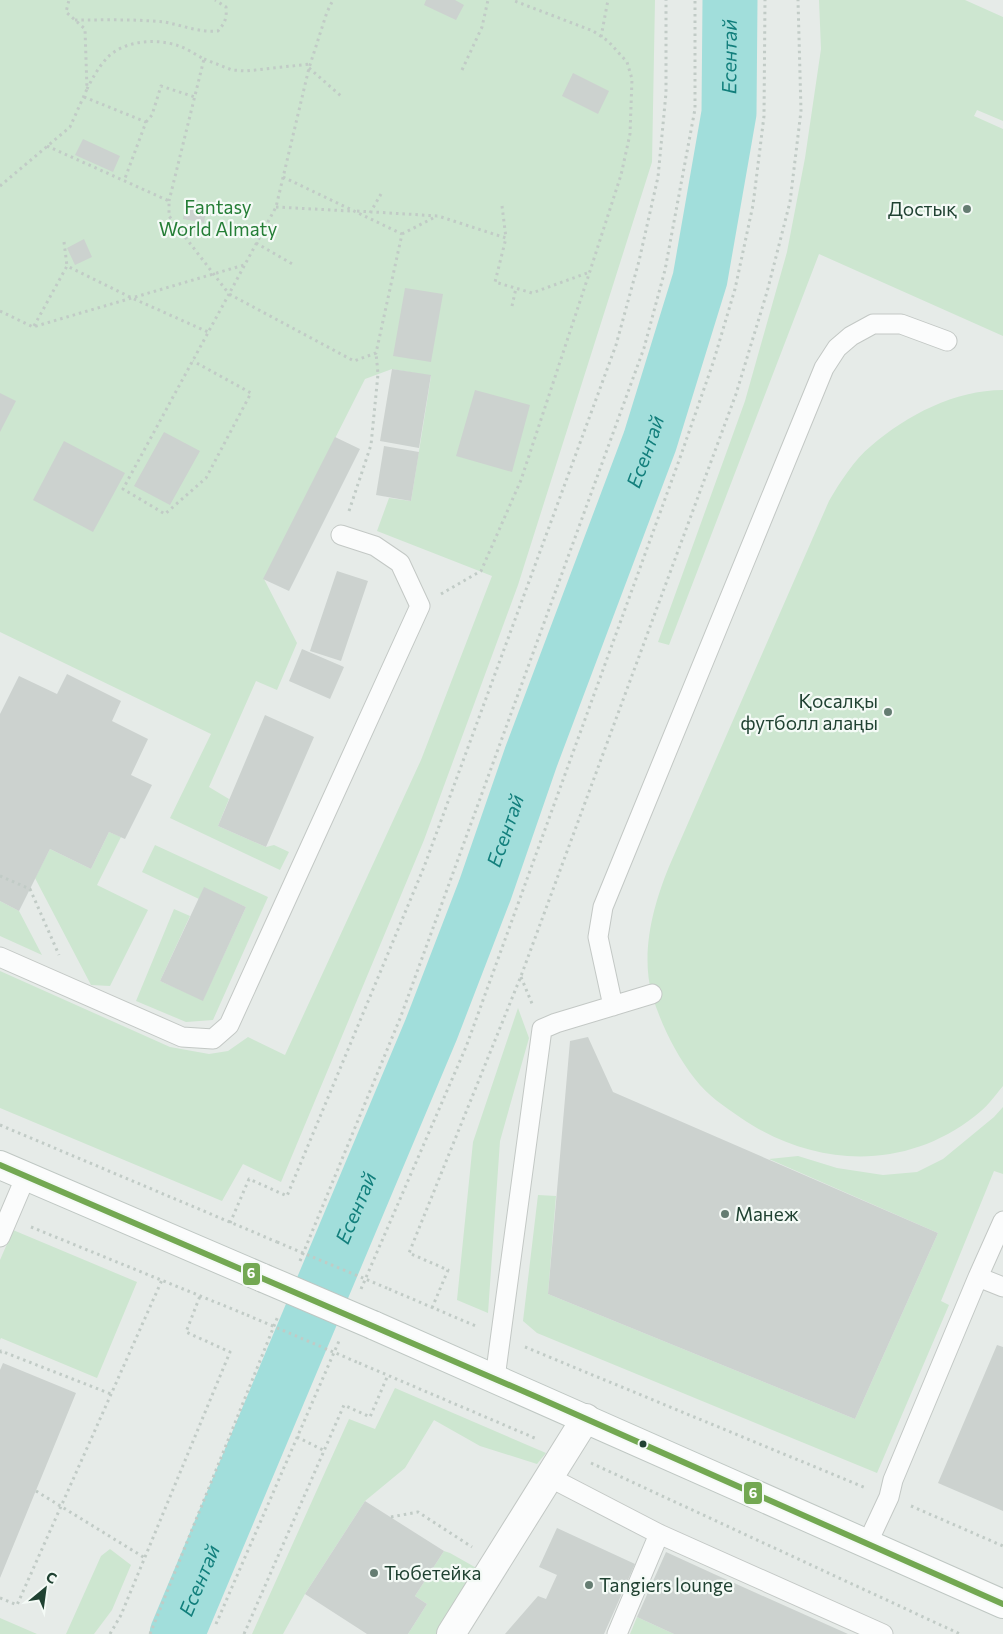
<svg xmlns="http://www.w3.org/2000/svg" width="1003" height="1634" font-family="Commissioner,sans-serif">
<rect width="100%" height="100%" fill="#e6ebe8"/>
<!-- green -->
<path fill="#cde6d0" d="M 0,0 L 655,0 L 652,162 L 518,585 L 424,840 L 281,1182 L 243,1164 L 222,1201 L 0,1108 L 0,971 L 170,1047 L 209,1054 L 228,1051 L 248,1037 L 285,1055 L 421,760 L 492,576 L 377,531 L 389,498 L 411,501 L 431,376 L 392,369 L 365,379 L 264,579 L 297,643 L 277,690 L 256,681 L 209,787 L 229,799 L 218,826 L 266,847 L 274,845 L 289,852 L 280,870 L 170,818 L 211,734 L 0,632 Z
M 819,0 L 965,0 L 1003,17 L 1003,121 L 977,110 L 974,116 L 1003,129 L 1003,336 L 819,254 L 669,645 L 658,642 L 745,401 L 787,252 L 805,158 L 821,49 Z
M 1003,390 L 1003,1086 C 994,1097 986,1108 975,1116 C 904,1172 813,1167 741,1118 C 725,1107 707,1095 695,1079 C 676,1055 661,1024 652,995 C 640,951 654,902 671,862 L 829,501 C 840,482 854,460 871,446 C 907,415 955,390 1003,390 Z
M 109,832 L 121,837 L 97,885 L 148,910 L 110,986 L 91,985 L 35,878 L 50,849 L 91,869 Z
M 155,845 L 268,897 L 213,1020 L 186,1022 L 136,1001 L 174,909 L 190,916 L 160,981 L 203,1000 L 246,907 L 204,888 L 199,899 L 142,872 Z
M 0,901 L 19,911 L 42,955 L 0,936 Z
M 518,1008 L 529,1038 L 500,1141 L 488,1313 L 457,1300 L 473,1142 Z
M 1003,1107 L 1003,1174 L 994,1171 L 941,1301 L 949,1305 L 877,1473 L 537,1333 L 523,1321 L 538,1195 L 556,1196 L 548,1294 L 855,1419 L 938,1233 L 769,1159 L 798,1156 L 837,1168 L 883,1175 L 917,1172 L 943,1159 L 994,1117 Z
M 13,1230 L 137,1282 L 97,1378 L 1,1338 L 0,1340 L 0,1260 Z
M 395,1388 L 546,1453 L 537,1464 L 480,1446 L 434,1420 L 405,1468 L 365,1501 L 305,1594 L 283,1634 L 252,1634 L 349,1419 L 375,1429 Z
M 110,1549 L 131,1565 L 112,1610 L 94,1634 L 66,1634 L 101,1556 Z
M 444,1551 L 450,1553 L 480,1570 L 440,1634 L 408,1634 L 427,1604 L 415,1596 Z
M 637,1617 L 674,1634 L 630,1634 Z
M 0,1618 L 37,1634 L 0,1634 Z"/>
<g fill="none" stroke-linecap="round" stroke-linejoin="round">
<!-- river -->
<path stroke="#a1dedb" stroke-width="55" id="s1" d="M 177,1634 L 431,1030 L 485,890 L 531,757 L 650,441 L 700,279 L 729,113 L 730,0"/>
</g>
<!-- building -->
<path fill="#ccd2cf" d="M 426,0 L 455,0 L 464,5 L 456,20 L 424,5 Z
M 573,73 L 609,91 L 598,114 L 562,96 Z
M 83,139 L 120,156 L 113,172 L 75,155 Z
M 186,202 L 207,207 L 204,223 L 183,219 Z
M 84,239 L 92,257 L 75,265 L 67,248 Z
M 405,288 L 443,294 L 431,362 L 393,356 Z
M 392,369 L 431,375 L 419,448 L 380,441 Z
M 475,390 L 530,405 L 512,472 L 456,456 Z
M 0,393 L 16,401 L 0,432 Z
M 164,432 L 200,451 L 170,505 L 134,486 Z
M 335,437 L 360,449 L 289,591 L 263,579 Z
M 64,441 L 125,473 L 93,532 L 33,500 Z
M 384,446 L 419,452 L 411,501 L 376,495 Z
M 337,571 L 368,581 L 341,661 L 310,651 Z
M 302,649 L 344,667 L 330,699 L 289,681 Z
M 67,674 L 121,701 L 112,721 L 148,739 L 131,775 L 152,785 L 125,839 L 109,832 L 91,869 L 50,849 L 19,911 L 0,901 L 0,714 L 19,676 L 57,694 Z
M 265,715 L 314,737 L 266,847 L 218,826 Z
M 204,887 L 246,907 L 203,1001 L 160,981 Z
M 588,1037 L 613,1092 L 938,1233 L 855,1419 L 548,1294 L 570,1041 Z
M 997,1345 L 1003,1347 L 1003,1511 L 938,1483 Z
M 3,1363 L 76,1393 L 0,1578 L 0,1370 Z
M 365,1501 L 444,1551 L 415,1596 L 427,1604 L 408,1634 L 367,1634 L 305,1594 Z
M 557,1528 L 635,1564 L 604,1634 L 505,1634 L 538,1596 L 546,1599 L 557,1575 L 539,1567 Z
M 666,1552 L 714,1574 L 848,1634 L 674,1634 L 637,1617 Z"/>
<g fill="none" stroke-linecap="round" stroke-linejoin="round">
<defs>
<path id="service" d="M 0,957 L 182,1037 L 213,1039 L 229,1025 L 420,606 L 400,563 L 375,546 L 341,535
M 613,1006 L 598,937 L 603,907 L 824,368 L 837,348 L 851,336 L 873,324 L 901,324 L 947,341
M 0,1237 L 26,1176
M 978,1277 L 1003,1221
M 495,1378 L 542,1029 L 556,1023 L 652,994
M 549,1477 L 659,1534 L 883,1634
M 867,1544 L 889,1497 L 893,1480 L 978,1277 L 1003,1287
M 617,1634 L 659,1534"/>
<path id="minor" d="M 451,1634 L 586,1418"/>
<path id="secondary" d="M 0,1165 L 263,1278
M 373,1325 L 1003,1604"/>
</defs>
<!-- service casing -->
<use href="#service" stroke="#c3c8c5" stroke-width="21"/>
<!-- minor casing -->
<use href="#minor" stroke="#c3c8c5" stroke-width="30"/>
<!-- secondary casing -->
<use href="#secondary" stroke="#bfc7c3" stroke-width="30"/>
<!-- path -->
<path stroke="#c1cbc6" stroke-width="3" stroke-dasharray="2.5 4" stroke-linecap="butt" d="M 75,20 C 104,20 135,19 164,22 C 182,25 200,33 218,31 C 225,23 227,18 226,7 L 215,0
M 601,37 L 608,0
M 204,59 L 232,70 L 246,71 L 310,64
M 309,68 L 341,96
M 462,70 L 482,27 L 488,0
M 87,89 C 92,79 98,68 106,59 C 123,40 157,38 179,46 C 188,49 196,55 204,59 L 169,201
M 84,97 L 146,122 L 124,181
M 146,122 L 152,115 L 161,86 L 195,97
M 47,146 L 169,201 L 169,216 L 229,294 L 123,489 L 165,514 L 206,478 L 251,393 L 193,361
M 283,177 L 402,234 L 376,353 L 354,361 L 229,294 L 276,207 L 309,68 L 327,12 L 333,0
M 0,186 L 70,127 L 87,89 L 85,29 L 66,12 L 69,0
M 502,206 L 506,238
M 276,207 L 350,211
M 357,211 L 438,216 L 506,238 L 495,282 L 532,293 L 590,272
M 370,213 L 381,194
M 402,234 L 437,216
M 64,242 L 67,266
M 256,243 L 294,265
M 512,306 L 516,288
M 0,311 L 33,327 L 244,265
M 34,326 L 67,266 L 132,298 L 208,332
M 349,511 L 371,445 L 378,374 L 376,353
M 441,594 L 481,571 L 521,480 L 590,271 L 621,175 L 630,134 L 632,79 L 627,62 L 608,41 L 593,31 L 512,0
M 0,876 L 30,889 L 59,955
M 521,977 L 533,1006
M 0,1125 L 277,1242
M 230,1223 L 249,1179 L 287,1196 L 424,867 L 616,345 L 639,261 L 658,177 L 666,93 L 666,0
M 31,1227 L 247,1315
M 300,1261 L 401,1016 L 644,348 L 665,270 L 695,109 L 695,0
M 361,1289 L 466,1047 L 681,455 L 713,363 L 735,289 L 753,205 L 764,116 L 765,0
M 389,1289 L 478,1327
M 432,1308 L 448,1270 L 409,1253 L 521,976 L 736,394 L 767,292 L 790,202 L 801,111 L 798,0
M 525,1347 L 866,1488
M 0,1353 L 1,1351 L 111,1394
M 359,1363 L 537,1439
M 297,1437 L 325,1451
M 591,1463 L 960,1634
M 36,1491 L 145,1558
M 911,1506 L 1003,1546
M 391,1517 L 418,1512 L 472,1547
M 0,1598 L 17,1605 L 162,1280
M 216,1624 L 339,1341
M 110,1634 L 121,1615 L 230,1352 L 186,1332 L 200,1296
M 150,1634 L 278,1316
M 244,1634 L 344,1405 L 370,1417 L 388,1375"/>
<!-- service -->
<use href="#service" stroke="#fbfcfc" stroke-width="19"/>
<!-- minor -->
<use href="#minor" stroke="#fbfcfc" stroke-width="28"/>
<!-- secondary -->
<use href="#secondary" stroke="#fbfcfc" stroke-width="28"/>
<defs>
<path id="secondary-bridge" d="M 263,1278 L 373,1325"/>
</defs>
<!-- secondary-bridge casing -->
<use href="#secondary-bridge" stroke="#bfc7c3" stroke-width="30" stroke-linecap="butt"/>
<!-- path-bridge -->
<path stroke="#c1cbc6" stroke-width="3" stroke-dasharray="2.5 4" stroke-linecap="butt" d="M 277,1242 L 389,1289
M 247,1315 L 359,1363"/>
<!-- secondary-bridge -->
<use href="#secondary-bridge" stroke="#fbfcfc" stroke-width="28"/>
<defs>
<path id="bus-1" d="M 0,1165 L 539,1398 L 1003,1604"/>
</defs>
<!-- bus-1 casing -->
<use href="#bus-1" stroke="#f4faf6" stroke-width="10"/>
<!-- bus-1 -->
<use href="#bus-1" stroke="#73a852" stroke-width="6"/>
</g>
<!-- markers -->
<g fill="#657d72" stroke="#f4faf6" stroke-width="2">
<circle cx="967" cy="209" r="5"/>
<circle cx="888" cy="712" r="5"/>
<circle cx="725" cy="1214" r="5"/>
<circle cx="374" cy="1573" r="5"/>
<circle cx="589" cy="1585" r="5"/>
</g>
<circle fill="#204232" stroke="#f4faf6" stroke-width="2" cx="643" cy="1444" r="4.5"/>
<g text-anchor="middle" stroke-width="4.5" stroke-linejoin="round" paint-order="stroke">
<!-- park labels -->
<g font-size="19" fill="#257e36" stroke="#f4faf6">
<text x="218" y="214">Fantasy<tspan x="218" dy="22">World Almaty</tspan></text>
</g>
<!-- poi labels -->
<g font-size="19" fill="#204232" stroke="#f4faf6" text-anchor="start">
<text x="957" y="216" text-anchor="end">Достық</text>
<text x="878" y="708" text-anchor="end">Қосалқы<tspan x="878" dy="22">футболл алаңы</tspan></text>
<text x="735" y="1221">Манеж</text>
<text x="384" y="1580">Тюбетейка</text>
<text x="599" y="1592">Tangiers lounge</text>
</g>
<!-- water labels -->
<g font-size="20" font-style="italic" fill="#127f7c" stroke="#f4faf6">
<text dy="7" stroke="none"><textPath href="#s1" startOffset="1678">Есентай</textPath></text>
<text dy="7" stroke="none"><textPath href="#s1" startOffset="1272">Есентай</textPath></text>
<text dy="7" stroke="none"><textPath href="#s1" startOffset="868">Есентай</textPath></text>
<text dy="7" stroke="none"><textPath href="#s1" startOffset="462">Есентай</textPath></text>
<text dy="7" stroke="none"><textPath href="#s1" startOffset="58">Есентай</textPath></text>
</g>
</g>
<g stroke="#f4faf6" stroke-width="2">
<rect x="242" y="1262" width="19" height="24" rx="5" fill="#73a852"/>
<rect x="743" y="1481" width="20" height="24" rx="5" fill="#73a852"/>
</g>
<g font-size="14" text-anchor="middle" font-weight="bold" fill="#fff">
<text x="251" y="1278">6</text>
<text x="753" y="1498">6</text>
</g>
<!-- north arrow -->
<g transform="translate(45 1589) rotate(29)" stroke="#f4faf6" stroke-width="4" paint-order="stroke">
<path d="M0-4L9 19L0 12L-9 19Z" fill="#204232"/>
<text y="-8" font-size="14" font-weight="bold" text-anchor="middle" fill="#204232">С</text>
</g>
</svg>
